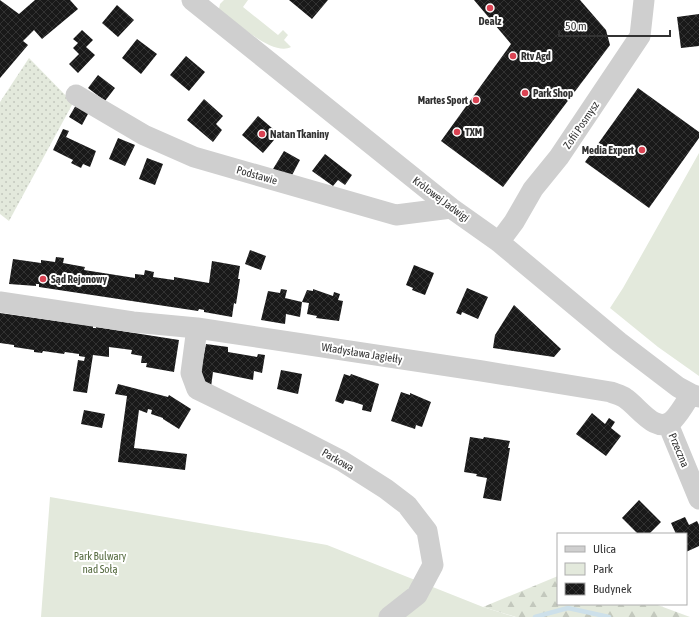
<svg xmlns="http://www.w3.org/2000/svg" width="699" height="617" font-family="'Asap Condensed',sans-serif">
<defs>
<pattern id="forest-firs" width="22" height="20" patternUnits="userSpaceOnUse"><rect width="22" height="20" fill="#e3e9dc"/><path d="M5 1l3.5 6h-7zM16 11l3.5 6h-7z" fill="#c3c8bd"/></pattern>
<pattern id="garden-dots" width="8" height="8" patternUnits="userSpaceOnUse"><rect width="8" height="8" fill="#e3e9dc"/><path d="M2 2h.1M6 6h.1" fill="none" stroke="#c3c8bd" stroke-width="1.8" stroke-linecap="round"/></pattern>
<pattern id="building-cross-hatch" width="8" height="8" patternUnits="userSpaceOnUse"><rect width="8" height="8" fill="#191919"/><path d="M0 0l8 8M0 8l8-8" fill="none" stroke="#323232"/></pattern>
</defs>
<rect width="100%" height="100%" fill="#fff"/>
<!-- green -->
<path fill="#e3e9dc" d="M 224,0 L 248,0 L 243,7 L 278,35 L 283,30 L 288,35 L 284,40 L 291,47 C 273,57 233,20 219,9 L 220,4 Z
M 699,153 L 699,376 L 658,347 L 610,308 L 623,288 Z
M 50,497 L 327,545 L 483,607 L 515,617 L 41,617 Z"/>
<!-- forest -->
<path fill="url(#forest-firs)" d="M 558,576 L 558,604 L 655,604 L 690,617 L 516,617 L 483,607 Z"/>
<!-- garden -->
<path fill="url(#garden-dots)" d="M 29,58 L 73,103 L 9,221 L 0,214 L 0,102 Z"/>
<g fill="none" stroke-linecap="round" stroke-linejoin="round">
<!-- stream -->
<path stroke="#cde0ea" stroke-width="4.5" d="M 535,617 L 568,608 L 609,617"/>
</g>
<!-- building -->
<path fill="url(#building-cross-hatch)" d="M 0,0 L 19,14 L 35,0 L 70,0 L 78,9 L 42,39 L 34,30 L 23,41 L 28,45 L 0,78 Z
M 289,0 L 328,0 L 312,19 Z
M 474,0 L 580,0 L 606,30 L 610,45 L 503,187 L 441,141 L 511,44 Z
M 117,5 L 134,20 L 118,37 L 102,23 Z
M 699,14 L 699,46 L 681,48 L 677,17 Z
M 82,30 L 93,40 L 86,47 L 95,55 L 78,73 L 69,64 L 79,54 L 73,48 L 78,43 L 73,39 Z
M 137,39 L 157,54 L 141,74 L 122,58 Z
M 186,56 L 205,72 L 189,91 L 170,75 Z
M 98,75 L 115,88 L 105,101 L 88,88 Z
M 638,88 L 699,132 L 699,138 L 649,208 L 585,162 Z
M 204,99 L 223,116 L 216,124 L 222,130 L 213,142 L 187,120 Z
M 76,105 L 89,112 L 82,125 L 69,117 Z
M 258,116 L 279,134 L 263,153 L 242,135 Z
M 63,129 L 69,131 L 66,137 L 96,151 L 90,167 L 83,164 L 81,168 L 71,163 L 73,160 L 53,150 Z
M 118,138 L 135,145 L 125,166 L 109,159 Z
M 284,151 L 300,160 L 290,179 L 273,169 Z
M 325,154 L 352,175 L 345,185 L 338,180 L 333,186 L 312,171 Z
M 147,158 L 163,164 L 155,185 L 139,179 Z
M 250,250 L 266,256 L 261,270 L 245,264 Z
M 56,257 L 64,258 L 63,263 L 85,267 L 84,270 L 135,278 L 135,274 L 144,275 L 145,270 L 154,272 L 153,277 L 174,280 L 174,277 L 209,283 L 212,261 L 240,266 L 238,279 L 240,279 L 236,304 L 234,303 L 232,317 L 204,312 L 204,310 L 199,309 L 198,311 L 39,287 L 39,284 L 36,284 L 36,286 L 9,284 L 13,259 L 41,263 L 41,260 L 55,262 Z
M 414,265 L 434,273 L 425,295 L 412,290 L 413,288 L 406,285 Z
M 467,288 L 488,297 L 478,319 L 462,312 L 461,315 L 456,313 Z
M 281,289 L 287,290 L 285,298 L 302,302 L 307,290 L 313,291 L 313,289 L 333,296 L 334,292 L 340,294 L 338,300 L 343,301 L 339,321 L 316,318 L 317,316 L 307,314 L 309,303 L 302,302 L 300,317 L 286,314 L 285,324 L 261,320 L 268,291 L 280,293 Z
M 514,305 L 561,349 L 554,357 L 493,348 L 495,335 Z
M 0,313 L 70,323 L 93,326 L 93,328 L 96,328 L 96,327 L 179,340 L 174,372 L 146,367 L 147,363 L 141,363 L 142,356 L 131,354 L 132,350 L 109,347 L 109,357 L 93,355 L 87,393 L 73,391 L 78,360 L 84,361 L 85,357 L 79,356 L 79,354 L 65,352 L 64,354 L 43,351 L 42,353 L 34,352 L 34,350 L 14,347 L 14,345 L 0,343 Z
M 206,344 L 228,347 L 228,352 L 257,357 L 258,354 L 265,355 L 262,373 L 254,371 L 253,380 L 213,372 L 211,387 L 204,383 L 201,370 Z
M 281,370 L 302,374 L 298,394 L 277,389 Z
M 344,374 L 350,376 L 351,374 L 379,384 L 371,412 L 362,410 L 363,405 L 354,402 L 345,400 L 343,404 L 335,401 Z
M 118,384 L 168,397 L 169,395 L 191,409 L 179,429 L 163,419 L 163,418 L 151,414 L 152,410 L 148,409 L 147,413 L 139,410 L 134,448 L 187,454 L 185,470 L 118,462 L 127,396 L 115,394 Z
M 401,392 L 410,395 L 410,393 L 431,402 L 422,427 L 416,425 L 415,429 L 391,421 Z
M 84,410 L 105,414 L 102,428 L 81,424 Z
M 592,413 L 605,424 L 609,418 L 615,422 L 611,428 L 621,436 L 606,456 L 576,434 Z
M 470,437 L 483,439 L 484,437 L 510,441 L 508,448 L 510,448 L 501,501 L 483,498 L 487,478 L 476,476 L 477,474 L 464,472 Z
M 639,500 L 661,522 L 649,534 L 638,534 L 622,518 Z
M 685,517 L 689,525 L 697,521 L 699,525 L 699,546 L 686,552 L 686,534 L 676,534 L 671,523 Z"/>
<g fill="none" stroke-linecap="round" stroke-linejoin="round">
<!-- minor -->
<path stroke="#cfcfcf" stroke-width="21" d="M 192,0 L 451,208 L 499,242 L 619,342 L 678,387 L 691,394 L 699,397
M 76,95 L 144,135 L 194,157 L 396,215 L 451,208
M 499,242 L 514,222 L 533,189 L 559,157 L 640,36 L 644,0
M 0,302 L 133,322 L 197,328 L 482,371 L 611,392 C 615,394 621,395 625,398 C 638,406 656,436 673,420 C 680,413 686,402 691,394
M 197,328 L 191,373 L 197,389 L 295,437 L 342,461 L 386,489 L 407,505 L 427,531 L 433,565 L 417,595 L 389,617
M 668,424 L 699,499"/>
</g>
<!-- markers -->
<g fill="#da4353" stroke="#fff" stroke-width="1.5">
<circle cx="490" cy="8" r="4"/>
<circle cx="513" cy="56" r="4"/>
<circle cx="525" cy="93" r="4"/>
<circle cx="476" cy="100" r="4"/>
<circle cx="457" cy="132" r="4"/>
<circle cx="262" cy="134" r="4"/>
<circle cx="642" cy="150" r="4"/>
<circle cx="43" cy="279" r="4"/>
</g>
<g text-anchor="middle" stroke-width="4" stroke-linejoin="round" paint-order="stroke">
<!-- poi labels -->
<g font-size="11" font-weight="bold" fill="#323232" stroke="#fff" text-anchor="start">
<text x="490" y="25" text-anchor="middle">Dealz</text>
<text x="521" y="60">Rtv Agd</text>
<text x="533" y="97">Park Shop</text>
<text x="468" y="104" text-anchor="end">Martes Sport</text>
<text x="465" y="136">TXM</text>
<text x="270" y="138">Natan Tkaniny</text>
<text x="634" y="154" text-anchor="end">Media Expert</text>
<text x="51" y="283">Sąd Rejonowy</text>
</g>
<!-- street labels -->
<g font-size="11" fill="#323232" stroke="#fff">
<text transform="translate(581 125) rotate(-56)" y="4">Zofii Posmysz</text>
<text transform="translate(257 175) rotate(16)" y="4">Podstawie</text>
<text transform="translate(441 199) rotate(37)" y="4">Królowej Jadwigi</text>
<text transform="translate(362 353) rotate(9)" y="4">Władysława Jagiełły</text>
<text transform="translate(679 450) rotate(67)" y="4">Przeczna</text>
<text transform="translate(338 460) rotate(30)" y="4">Parkowa</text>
</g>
<!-- park labels -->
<g font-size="11" fill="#576c42" stroke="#fff">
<text x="100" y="560">Park Bulwary<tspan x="100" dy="13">nad Sołą</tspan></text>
</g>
</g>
<!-- legend -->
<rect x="557" y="533" width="130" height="72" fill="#ffffff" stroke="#adadad"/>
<rect x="565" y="546" width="20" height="6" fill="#cfcfcf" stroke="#adadad"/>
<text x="593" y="553" font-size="12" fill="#323232">Ulica</text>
<rect x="565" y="563" width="20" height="12" fill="#e3e9dc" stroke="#adadad"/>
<text x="593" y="573" font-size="12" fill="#323232">Park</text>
<rect x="565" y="583" width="20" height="12" fill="url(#building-cross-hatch)" stroke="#adadad"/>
<text x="593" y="593" font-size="12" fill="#323232">Budynek</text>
<!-- scale -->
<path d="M559 30v6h111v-6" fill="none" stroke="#323232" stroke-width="2"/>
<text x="565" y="30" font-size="12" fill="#323232" stroke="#ffffff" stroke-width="3" paint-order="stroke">50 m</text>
</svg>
